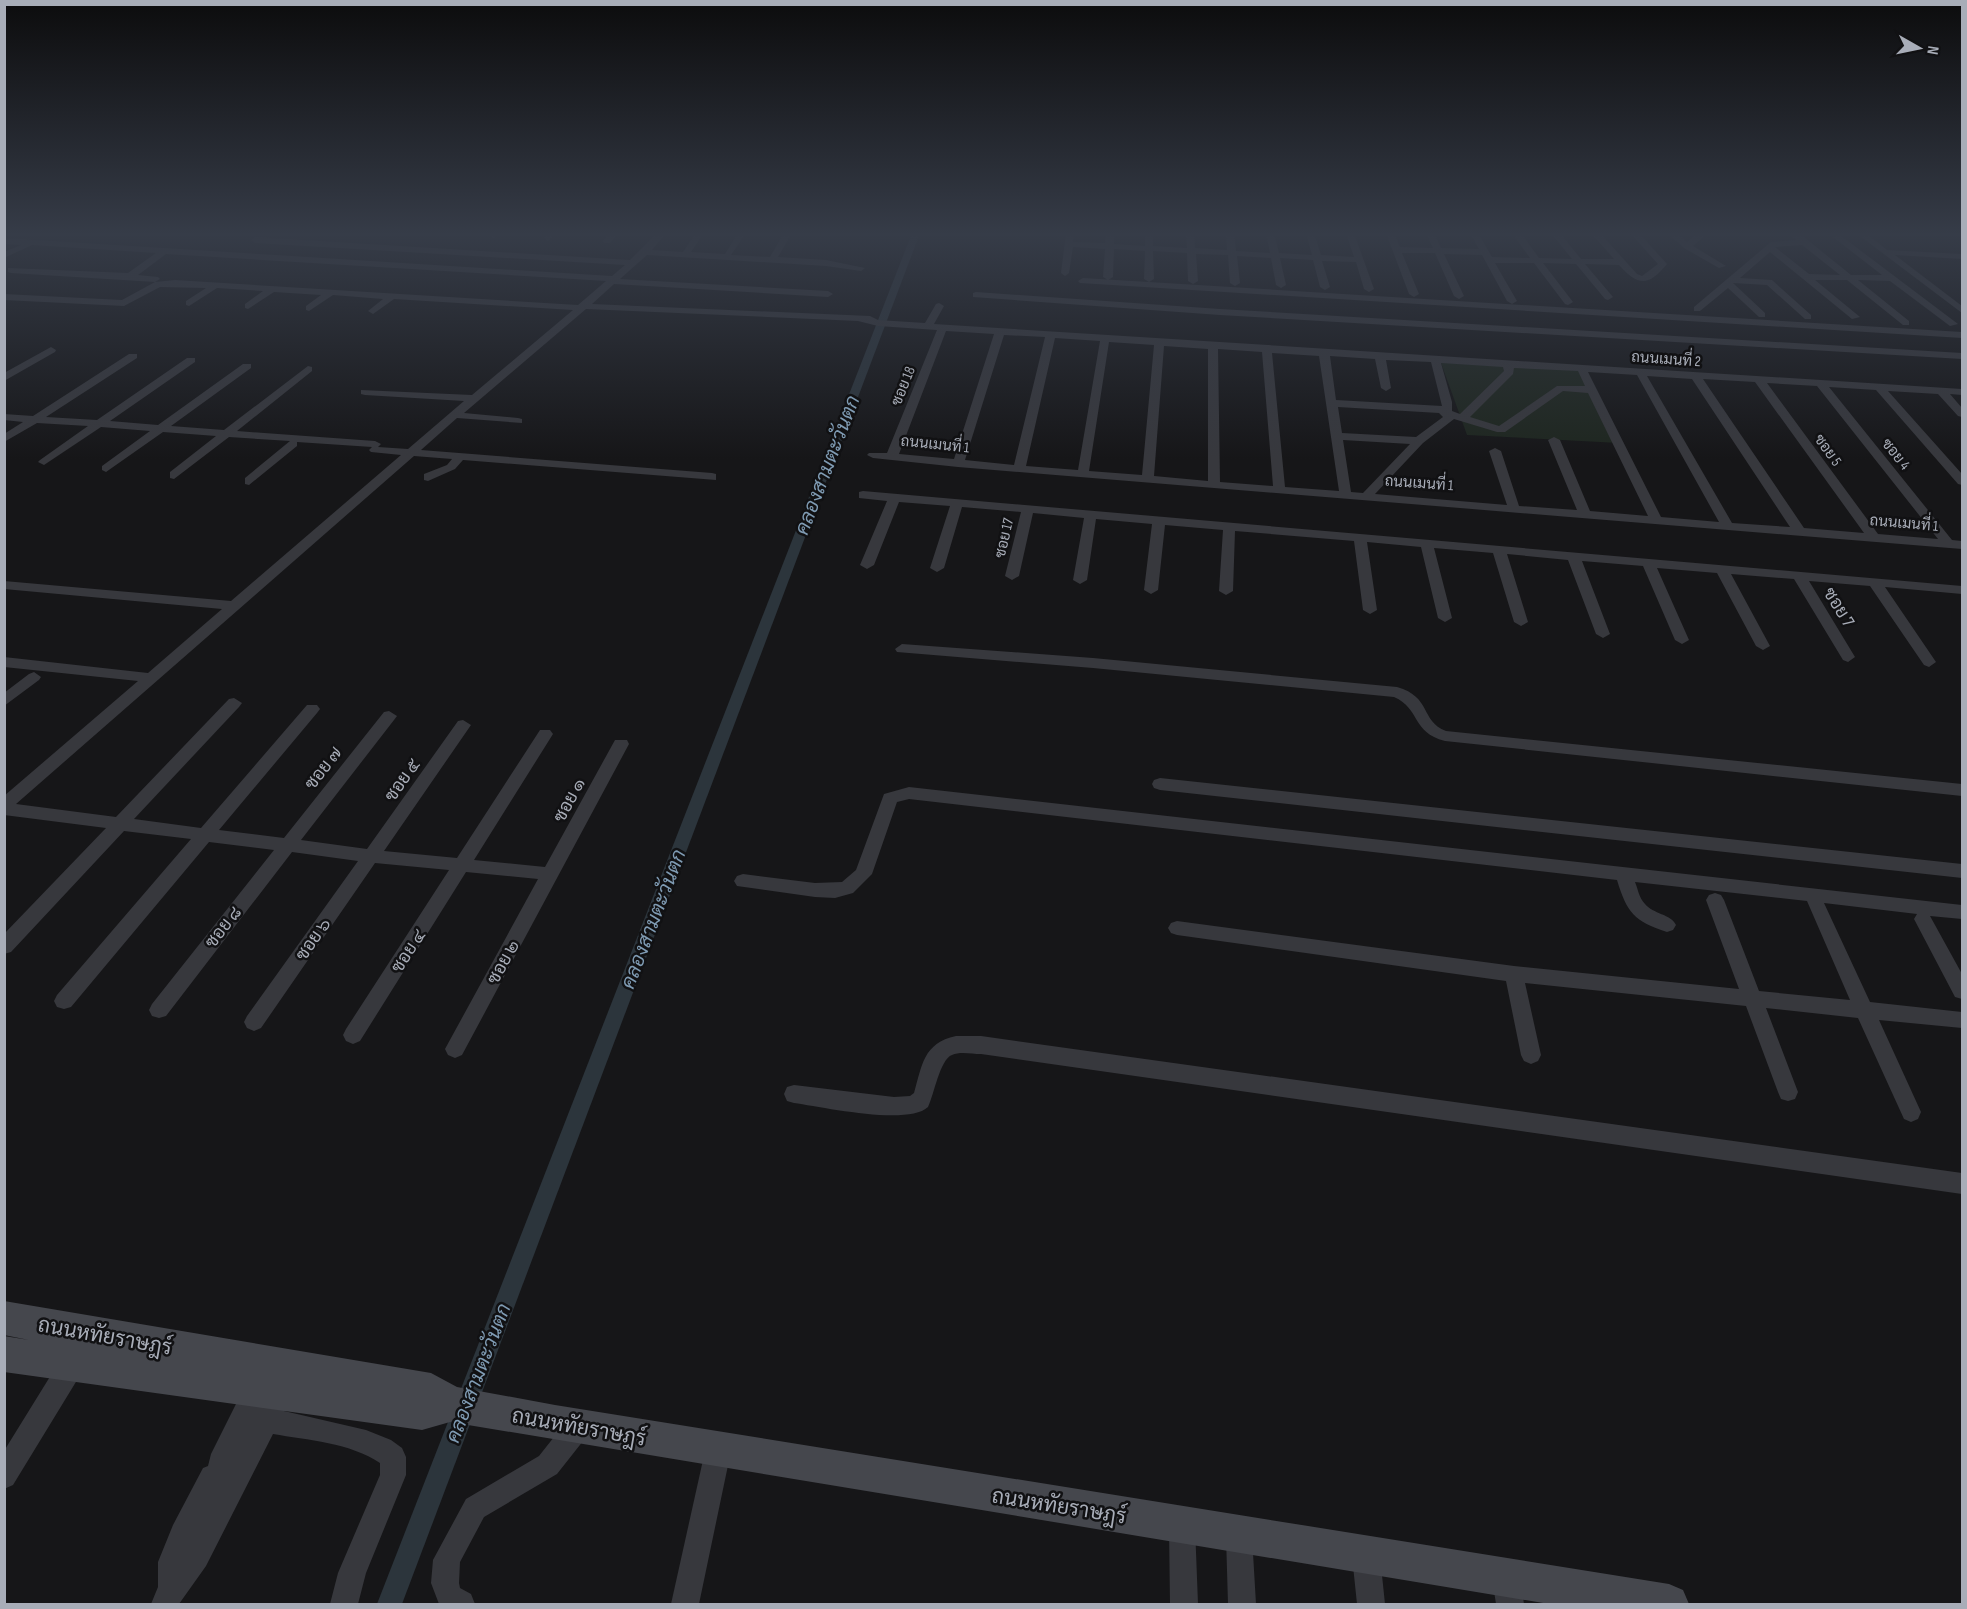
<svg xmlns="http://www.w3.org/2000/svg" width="1967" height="1609" font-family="'Sofia Sans Condensed',Sarabun,sans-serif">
<rect width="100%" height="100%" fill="#161618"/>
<!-- green -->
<path fill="#1e261f" d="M 1440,360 L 1579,368 L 1619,443 L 1467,435 Z"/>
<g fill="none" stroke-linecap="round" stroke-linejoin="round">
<!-- canal -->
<path fill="#2c353c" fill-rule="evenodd" d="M 912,233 L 920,233 L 402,1604 L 377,1604 Z"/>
<!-- minor -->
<path fill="#37383d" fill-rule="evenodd" d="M 491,233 L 500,233 L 494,238 L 491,237 Z
M 548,233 L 557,233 L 548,241 L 544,238 Z
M 609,233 L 618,233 L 610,243 L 604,243 L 603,241 Z
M 657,233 L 666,233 L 652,250 L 683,252 L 696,233 L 704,233 L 691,252 L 725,254 L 738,233 L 746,233 L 731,255 L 770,257 L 784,233 L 792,233 L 778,257 L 826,260 L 865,268 L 861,271 L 826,266 L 647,255 L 620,279 L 828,291 L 833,294 L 828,297 L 614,284 L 592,304 L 870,316 L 878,320 L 925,323 L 936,304 L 939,303 L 944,306 L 934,324 L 1962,389 L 1962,395 L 1950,394 L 1962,408 L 1962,417 L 1958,416 L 1938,394 L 1888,391 L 1962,474 L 1962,485 L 1958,484 L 1876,390 L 1829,387 L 1952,540 L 1962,541 L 1962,549 L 958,467 L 873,458 L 867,455 L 869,453 L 887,453 L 937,330 L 878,326 L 858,321 L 586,309 L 464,413 L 518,418 L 522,419 L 522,423 L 457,418 L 421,450 L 712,473 L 716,474 L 716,480 L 463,460 L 455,469 L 428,481 L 424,480 L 424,474 L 447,465 L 452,459 L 414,456 L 16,804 L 116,817 L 229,699 L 234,698 L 242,703 L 239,707 L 134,819 L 201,828 L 307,705 L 317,705 L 320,709 L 317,713 L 219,830 L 284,838 L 384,712 L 389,711 L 397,716 L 394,720 L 301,840 L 367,849 L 458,721 L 463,720 L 471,725 L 384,851 L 457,858 L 540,730 L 550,730 L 553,734 L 474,860 L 545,867 L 615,740 L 627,740 L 629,744 L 462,1055 L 455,1058 L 448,1055 L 445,1049 L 538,879 L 466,872 L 360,1041 L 353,1044 L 346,1041 L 343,1035 L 346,1029 L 449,870 L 375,863 L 261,1028 L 254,1031 L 247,1028 L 244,1022 L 247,1016 L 358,861 L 292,852 L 166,1016 L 159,1018 L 152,1016 L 149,1010 L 152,1004 L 274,850 L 209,842 L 71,1007 L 64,1009 L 57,1007 L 54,1001 L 57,995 L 191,839 L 124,831 L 11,952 L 4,954 L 4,934 L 106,828 L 4,815 L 4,796 L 138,681 L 4,667 L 4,657 L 148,673 L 222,609 L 4,589 L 4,581 L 231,601 L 401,455 L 371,452 L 369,450 L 372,447 L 297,442 L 297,446 L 249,485 L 245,484 L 245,478 L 290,441 L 229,437 L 174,479 L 170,478 L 170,472 L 216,436 L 163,432 L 106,472 L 102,470 L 102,466 L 150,431 L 101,427 L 44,465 L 38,462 L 40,460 L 88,426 L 37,423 L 4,442 L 4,434 L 23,422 L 4,420 L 4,414 L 33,416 L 129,354 L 137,354 L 137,358 L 46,417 L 97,420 L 187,358 L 195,358 L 195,362 L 110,421 L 158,425 L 243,364 L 251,364 L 251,368 L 171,426 L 224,430 L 308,366 L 312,367 L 312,371 L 237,431 L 375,441 L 381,444 L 378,447 L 408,449 L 464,401 L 365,395 L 361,394 L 361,390 L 472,395 L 573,310 L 394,299 L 373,314 L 368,311 L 383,299 L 333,295 L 309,311 L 306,310 L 306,306 L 321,295 L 274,292 L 248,309 L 245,308 L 245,304 L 263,291 L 217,288 L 189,306 L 186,305 L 186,301 L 206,288 L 160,287 L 124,306 L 4,300 L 4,294 L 122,300 L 155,282 L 175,280 L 578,305 L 606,281 L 166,254 L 138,275 L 158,277 L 160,279 L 155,282 L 11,273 L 8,272 L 8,268 L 128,273 L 156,253 L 32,245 L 4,258 L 4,252 L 21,245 L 4,244 L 4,238 L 612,276 L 625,265 L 255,243 L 251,240 L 255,237 L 630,260 ZM 946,331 L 994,334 L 954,459 L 899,454 ZM 1004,335 L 1045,337 L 1014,465 L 965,460 ZM 1055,338 L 1100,341 L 1078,470 L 1026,466 ZM 1109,342 L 1154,345 L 1142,475 L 1089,471 ZM 1164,346 L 1208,349 L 1208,481 L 1154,476 ZM 1218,349 L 1262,352 L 1273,486 L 1220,482 ZM 1272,353 L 1319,356 L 1339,491 L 1285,487 ZM 1330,356 L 1375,359 L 1381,388 L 1386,391 L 1391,388 L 1386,360 L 1431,362 L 1442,406 L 1336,400 ZM 1441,363 L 1503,367 L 1504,371 L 1460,414 L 1452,411 L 1452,402 ZM 1514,368 L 1578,371 L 1585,386 L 1557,386 L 1499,426 L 1470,417 L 1513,374 ZM 1588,372 L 1637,375 L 1719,522 L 1661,517 ZM 1647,376 L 1692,379 L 1790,527 L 1732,523 ZM 1703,379 L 1755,382 L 1864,533 L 1804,528 ZM 1767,383 L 1817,386 L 1938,539 L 1878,534 ZM 1563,391 L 1588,393 L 1648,516 L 1590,511 L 1560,440 L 1554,437 L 1548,440 L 1577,510 L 1519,506 L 1501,451 L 1495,448 L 1489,451 L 1507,505 L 1375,494 L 1423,443 L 1454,419 L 1497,432 L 1505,432 ZM 1338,407 L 1439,413 L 1443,417 L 1416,437 L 1342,433 ZM 1343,440 L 1410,444 L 1363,493 L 1351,492 Z
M 1066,233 L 1074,233 L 1073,242 L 1105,243 L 1106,233 L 1114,233 L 1114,244 L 1145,246 L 1145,233 L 1153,233 L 1153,246 L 1187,248 L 1186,233 L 1194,233 L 1195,248 L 1227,250 L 1226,233 L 1234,233 L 1236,251 L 1270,253 L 1266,233 L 1274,233 L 1279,253 L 1312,255 L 1306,233 L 1314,233 L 1321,255 L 1354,257 L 1346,233 L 1354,233 L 1374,289 L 1369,292 L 1364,289 L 1356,262 L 1322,261 L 1330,287 L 1325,290 L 1320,287 L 1313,260 L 1280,258 L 1286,285 L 1281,288 L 1276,285 L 1271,258 L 1237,256 L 1240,283 L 1235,286 L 1230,283 L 1228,255 L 1196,254 L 1198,281 L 1193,284 L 1188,281 L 1187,253 L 1153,251 L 1154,279 L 1149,282 L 1144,279 L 1145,251 L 1114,249 L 1113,277 L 1108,280 L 1103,277 L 1105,249 L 1073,247 L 1069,273 L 1065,276 L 1061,273 Z
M 1386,233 L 1394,233 L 1400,247 L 1433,248 L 1426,233 L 1434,233 L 1441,248 L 1479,249 L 1470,233 L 1478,233 L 1492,257 L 1530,258 L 1512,233 L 1521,233 L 1539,258 L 1572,259 L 1551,233 L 1560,233 L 1581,259 L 1614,259 L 1591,233 L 1600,233 L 1637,274 L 1642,276 L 1658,264 L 1630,233 L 1639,233 L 1667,264 C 1648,287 1638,286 1619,265 L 1585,264 L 1613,297 L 1608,300 L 1605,299 L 1576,264 L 1543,263 L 1573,302 L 1568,305 L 1565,304 L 1534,263 L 1495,263 L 1517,301 L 1512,304 L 1507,301 L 1482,255 L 1444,254 L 1464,296 L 1459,299 L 1454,296 L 1435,253 L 1402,253 L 1419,294 L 1414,297 L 1409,294 Z
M 1667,233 L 1677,233 L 1687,242 L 1698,233 L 1708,233 L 1693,246 L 1726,266 L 1719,268 L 1684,248 Z
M 1789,233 L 1799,233 L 1851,275 L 1882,275 L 1833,237 L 1840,235 L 1958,324 L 1950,326 L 1890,281 L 1858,280 L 1909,321 L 1909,325 L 1903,325 L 1847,280 L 1815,280 L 1860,317 L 1852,319 L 1770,252 L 1740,278 L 1772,280 L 1811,315 L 1811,319 L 1805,319 L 1767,285 L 1733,283 L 1765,313 L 1765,317 L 1759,317 L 1728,288 L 1700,311 L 1694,311 L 1694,307 L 1771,242 L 1796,240 ZM 1802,245 L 1840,275 L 1809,274 L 1775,247 Z
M 1856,233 L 1866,233 L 1887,250 L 1962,254 L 1962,259 L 1895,255 L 1962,306 L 1962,313 Z
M 1940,233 L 1962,233 L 1962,236 Z
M 1083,278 L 1962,332 L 1962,338 L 1080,283 L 1078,281 Z
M 976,292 L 1220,309 L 1962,353 L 1962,359 L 1220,315 L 973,297 L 973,293 Z
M 51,347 L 56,350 L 55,352 L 4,381 L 4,373 Z
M 863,491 L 1962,586 L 1962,594 L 1885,587 L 1936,662 L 1929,667 L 1924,665 L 1870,586 L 1809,581 L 1855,657 L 1848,662 L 1843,660 L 1794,579 L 1731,574 L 1770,646 L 1763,650 L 1756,646 L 1717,573 L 1657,568 L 1689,640 L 1682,644 L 1675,640 L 1643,566 L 1582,561 L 1610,634 L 1603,638 L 1596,634 L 1568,560 L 1507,554 L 1528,622 L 1521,626 L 1514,622 L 1493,553 L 1434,548 L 1452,618 L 1445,622 L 1438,618 L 1421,547 L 1367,542 L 1377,610 L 1370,614 L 1363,610 L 1354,541 L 1235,531 L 1233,591 L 1226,595 L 1219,591 L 1223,530 L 1165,525 L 1158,590 L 1151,594 L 1144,590 L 1152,524 L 1096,519 L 1087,580 L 1080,584 L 1073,580 L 1084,518 L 1033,513 L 1019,576 L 1012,580 L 1005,576 L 1021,512 L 962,507 L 944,568 L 937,572 L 930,568 L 950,506 L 899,502 L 874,565 L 867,569 L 860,565 L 887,501 L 859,498 L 859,492 Z
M 902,644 L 1093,658 L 1397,687 C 1432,697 1420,721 1446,731 L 1962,784 L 1962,796 L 1445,741 C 1411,732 1421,709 1394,697 L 1093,668 L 897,652 L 895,649 Z
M 34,672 L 41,677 L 39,680 L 4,706 L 4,693 L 29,674 Z
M 1160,778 L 1962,864 L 1962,878 L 1160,790 L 1154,788 L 1152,784 L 1154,780 Z
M 909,787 L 1962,905 L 1962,919 L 1930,916 L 1962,974 L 1962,999 L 1955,997 L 1914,919 L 1917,914 L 1824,903 L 1870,1002 L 1962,1012 L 1962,1028 L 1879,1020 L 1921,1112 L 1918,1119 L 1911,1122 L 1904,1119 L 1858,1018 L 1766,1008 L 1798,1092 L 1795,1099 L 1788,1101 L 1781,1099 L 1778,1092 L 1746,1006 L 1525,983 L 1541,1055 L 1538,1061 L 1531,1064 L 1524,1061 L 1521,1055 L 1506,981 L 1177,935 L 1171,933 L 1168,928 L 1171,923 L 1177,921 L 1514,966 L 1739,989 L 1706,900 L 1709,895 L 1715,893 L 1721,895 L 1724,900 L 1759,991 L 1850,1000 L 1807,901 L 1635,882 C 1638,889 1639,898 1645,904 C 1653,914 1671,914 1676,925 L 1673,930 L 1667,932 C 1634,921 1627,913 1617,880 L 909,799 L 897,802 L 872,874 L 853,893 L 835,898 L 815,897 L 737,886 L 734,881 L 737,876 L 743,874 L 815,883 L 842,882 L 856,870 L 884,794 Z
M 956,1036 L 981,1036 L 1962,1173 L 1962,1194 L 981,1054 C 972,1054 960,1051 952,1055 C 940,1059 934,1095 928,1107 C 908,1126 823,1107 794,1103 L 787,1101 L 784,1094 L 787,1087 L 794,1085 L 894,1097 L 910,1096 L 914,1093 C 922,1066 923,1043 956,1036 Z
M 73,1351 L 82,1354 L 85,1363 L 82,1372 L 13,1485 L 4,1489 L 4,1451 L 64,1354 Z
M 281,1379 L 290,1382 L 293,1391 L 284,1411 L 366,1430 L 391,1440 L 402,1448 L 406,1457 L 406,1475 L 366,1573 L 358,1604 L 330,1604 L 338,1573 L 380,1475 L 380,1463 C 351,1443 307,1440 273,1434 L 206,1566 L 179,1604 L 151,1604 L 158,1587 L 158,1562 L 173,1525 L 203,1468 L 208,1466 L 211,1454 L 239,1398 L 248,1394 L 257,1398 L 260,1406 L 272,1382 Z
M 578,1414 L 587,1418 L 591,1427 L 587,1436 L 557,1474 L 484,1517 L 460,1562 L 459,1583 L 460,1588 L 471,1594 L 475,1604 L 439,1604 L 431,1583 L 433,1560 L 466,1499 L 539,1456 L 569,1418 Z
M 718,1438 L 727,1442 L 731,1451 L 699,1604 L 671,1604 L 705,1451 L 709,1442 Z
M 1182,1513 L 1191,1517 L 1195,1526 L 1198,1604 L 1170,1604 L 1169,1526 L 1173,1517 Z
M 1239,1523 L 1249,1526 L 1252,1536 L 1256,1604 L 1228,1604 L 1226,1536 L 1229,1526 Z
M 1366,1542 L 1376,1546 L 1380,1556 L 1385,1604 L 1357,1604 L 1352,1556 L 1356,1546 Z
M 1506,1564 L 1516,1568 L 1520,1578 L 1524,1604 L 1496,1604 L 1492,1578 L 1496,1568 Z"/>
<!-- secondary -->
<path fill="#45474d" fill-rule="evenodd" d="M 4,1301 L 431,1373 L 457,1387 L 555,1405 L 1669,1584 L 1683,1590 L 1689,1604 L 1549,1604 L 450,1422 L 422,1430 L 4,1372 L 4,1336 L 29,1340 L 4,1335 Z"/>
</g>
<!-- sky -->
<linearGradient id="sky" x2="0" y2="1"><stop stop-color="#0c0c0d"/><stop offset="0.51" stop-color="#363c48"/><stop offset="1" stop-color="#363c48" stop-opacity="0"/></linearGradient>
<rect width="1967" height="459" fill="url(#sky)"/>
<g text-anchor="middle" stroke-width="5" stroke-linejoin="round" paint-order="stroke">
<!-- far-street labels -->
<g font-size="15" fill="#a8adb8" stroke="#111113">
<text transform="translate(1666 359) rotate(4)" y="5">ถนนเมนที่ 2</text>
<text transform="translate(903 386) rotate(-68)" y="5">ซอย 18</text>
<text transform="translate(935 444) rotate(6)" y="5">ถนนเมนที่ 1</text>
<text transform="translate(1828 450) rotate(54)" y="5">ซอย 5</text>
<text transform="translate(1896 454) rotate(51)" y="5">ซอย 4</text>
<text transform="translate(1419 483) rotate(4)" y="5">ถนนเมนที่ 1</text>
<text transform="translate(1904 523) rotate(5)" y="5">ถนนเมนที่ 1</text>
<text transform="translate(1004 538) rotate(-77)" y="5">ซอย 17</text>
</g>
<!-- street labels -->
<g font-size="18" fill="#a8adb8" stroke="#111113">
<text transform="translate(1839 607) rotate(58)" y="6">ซอย 7</text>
<text transform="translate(323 768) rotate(-52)" y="6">ซอย ๗</text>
<text transform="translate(402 780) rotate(-55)" y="6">ซอย ๕</text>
<text transform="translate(569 800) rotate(-62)" y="6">ซอย ๑</text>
<text transform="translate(223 927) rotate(-52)" y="6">ซอย ๘</text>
<text transform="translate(313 939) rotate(-55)" y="6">ซอย ๖</text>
<text transform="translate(408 951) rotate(-57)" y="6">ซอย ๔</text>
<text transform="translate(503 962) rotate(-61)" y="6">ซอย ๒</text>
</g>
<!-- water labels -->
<g font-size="20" font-style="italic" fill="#7f9bb3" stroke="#111113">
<text transform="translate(827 465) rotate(-69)" y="7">คลองสามตะวันตก</text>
<text transform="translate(653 919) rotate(-69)" y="7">คลองสามตะวันตก</text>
<text transform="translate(478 1373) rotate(-69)" y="7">คลองสามตะวันตก</text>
</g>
<!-- near-street labels -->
<g font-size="21" fill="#a8adb8" stroke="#111113">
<text transform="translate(105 1336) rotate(10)" y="7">ถนนหทัยราษฎร์</text>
<text transform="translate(579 1427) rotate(10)" y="7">ถนนหทัยราษฎร์</text>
<text transform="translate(1059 1506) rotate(9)" y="7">ถนนหทัยราษฎร์</text>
</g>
</g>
<!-- border -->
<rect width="1967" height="1609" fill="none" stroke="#a8adb8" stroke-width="12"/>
<!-- north arrow -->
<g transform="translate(1919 48) rotate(99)" stroke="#111113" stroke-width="4.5" paint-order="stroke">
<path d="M0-4.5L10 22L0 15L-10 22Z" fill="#a8adb8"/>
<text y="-9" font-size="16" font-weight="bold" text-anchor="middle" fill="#a8adb8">N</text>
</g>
</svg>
